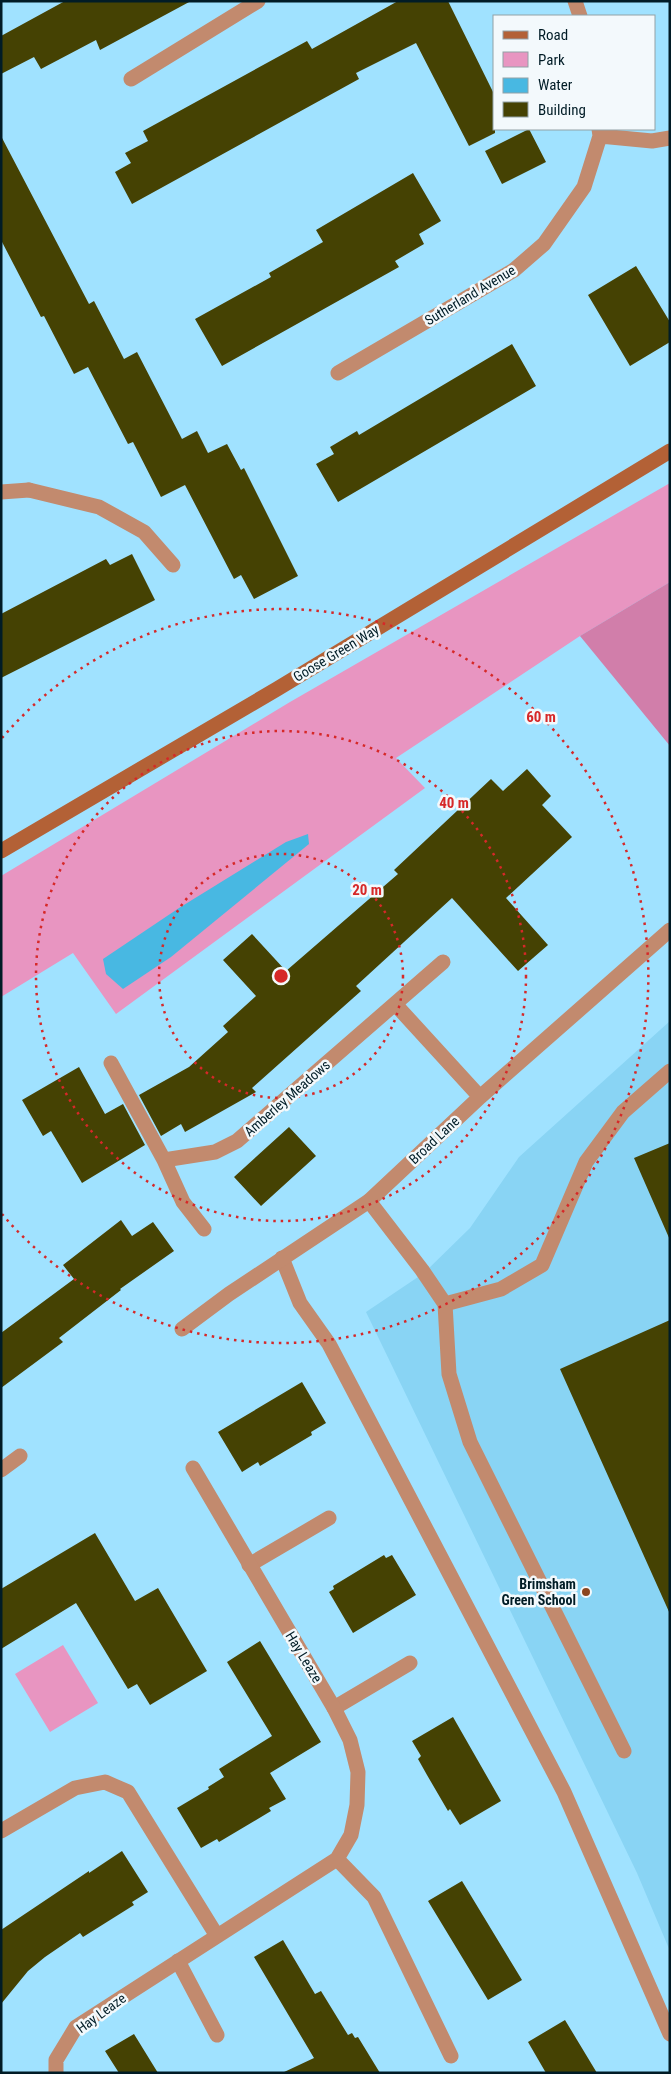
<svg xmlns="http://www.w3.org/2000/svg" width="671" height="2074" font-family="'Roboto Condensed',sans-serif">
<rect width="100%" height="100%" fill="#a0e2ff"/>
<!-- built -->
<path fill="#89d4f4" d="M 670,1021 L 670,1951 L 637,1873 L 366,1312 L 424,1273 L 470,1228 L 519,1157 Z"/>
<!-- green -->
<path fill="#e895c1" d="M 670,483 L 670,582 L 580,636 L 396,758 L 425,788 L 116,1014 L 73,953 L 1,997 L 1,876 L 290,702 Z
M 63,1645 L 98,1703 L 50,1732 L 15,1674 Z"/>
<!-- forest -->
<path fill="#d17eaa" d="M 670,582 L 670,746 L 580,636 Z"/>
<!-- water -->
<path fill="#48b8e2" d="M 308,834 L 309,844 L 171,957 L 123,989 L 106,974 L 103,959 L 179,908 L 286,842 Z"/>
<!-- building -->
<path fill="#454203" d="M 65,1 L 191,1 L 100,50 L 96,40 L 41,69 L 34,57 L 1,74 L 1,36 Z
M 398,1 L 448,1 L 495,96 L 495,133 L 469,146 L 416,43 L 356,73 L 359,79 L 132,204 L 115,172 L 131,163 L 125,153 L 148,141 L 143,131 L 307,41 L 312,49 Z
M 529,129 L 546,162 L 502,184 L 485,151 Z
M 1,136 L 89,304 L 94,301 L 124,359 L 137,352 L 182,439 L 197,431 L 208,453 L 227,444 L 241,470 L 244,468 L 298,576 L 254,599 L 241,575 L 234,579 L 185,485 L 161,497 L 133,442 L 128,444 L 88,367 L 74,374 L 44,316 L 41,317 L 1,240 Z
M 413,173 L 441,221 L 419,234 L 424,244 L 395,261 L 399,267 L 222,366 L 195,319 L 271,277 L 269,273 L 323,242 L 316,230 Z
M 636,266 L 670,322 L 670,342 L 630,366 L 588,295 Z
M 512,344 L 536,386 L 338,502 L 316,464 L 334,454 L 330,447 L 357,431 L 359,435 Z
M 132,554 L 155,600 L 1,678 L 1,614 L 106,559 L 110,565 Z
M 527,769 L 551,796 L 542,805 L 572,837 L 506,898 L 548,945 L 518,971 L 452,898 L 356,986 L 361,991 L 252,1088 L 256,1092 L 185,1132 L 181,1124 L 161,1136 L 139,1095 L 189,1067 L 228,1032 L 223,1026 L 256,996 L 223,960 L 252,934 L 286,971 L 398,874 L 394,870 L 491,779 L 503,791 Z
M 79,1067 L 105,1114 L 123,1104 L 145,1145 L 82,1183 L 51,1131 L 43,1136 L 22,1100 Z
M 289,1127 L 316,1156 L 261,1206 L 234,1177 Z
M 670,1143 L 670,1240 L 634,1158 Z
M 121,1220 L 132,1236 L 153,1222 L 174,1251 L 120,1289 L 121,1290 L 59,1338 L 63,1342 L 1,1388 L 1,1333 L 74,1279 L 63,1265 Z
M 670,1320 L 670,1614 L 560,1369 Z
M 302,1382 L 326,1423 L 311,1432 L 312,1435 L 260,1466 L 258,1462 L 242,1472 L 218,1432 Z
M 95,1533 L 135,1601 L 158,1588 L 207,1671 L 150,1705 L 137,1684 L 128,1689 L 76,1603 L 1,1649 L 1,1589 Z
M 384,1555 L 386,1558 L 392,1555 L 416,1595 L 353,1633 L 329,1592 L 334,1589 L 333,1586 Z
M 260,1641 L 321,1742 L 270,1773 L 286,1799 L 269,1808 L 271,1811 L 219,1842 L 217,1839 L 201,1848 L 177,1808 L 209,1789 L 208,1787 L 224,1777 L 219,1769 L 272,1736 L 227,1662 Z
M 453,1717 L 501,1801 L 460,1825 L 450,1809 L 448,1811 L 427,1775 L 418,1759 L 421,1756 L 412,1741 Z
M 122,1851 L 148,1892 L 132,1902 L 134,1905 L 83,1937 L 80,1933 L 45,1957 L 28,1971 L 1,2004 L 1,1930 L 89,1871 L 89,1873 Z
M 462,1881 L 522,1980 L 488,2000 L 428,1901 Z
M 283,1940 L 315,1994 L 321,1991 L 348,2035 L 352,2033 L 355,2038 L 358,2037 L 380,2073 L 282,2073 L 314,2058 L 254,1957 Z
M 565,2020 L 597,2073 L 546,2073 L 528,2042 Z
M 134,2034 L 158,2073 L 119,2073 L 105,2051 Z"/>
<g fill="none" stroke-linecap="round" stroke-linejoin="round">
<!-- service -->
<path stroke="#c28a6e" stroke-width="15" d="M 29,490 L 99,507 L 144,532 L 173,565
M 369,1201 L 422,1270 L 445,1304 L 449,1374 L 470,1442 L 624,1751
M 282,1258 L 300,1303 L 329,1344 L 564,1792 L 670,2034
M 445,1304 L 501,1289 L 542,1265 L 586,1162 L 623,1112 L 670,1071
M 249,1565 L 329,1518
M 334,1708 L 410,1663
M 178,1961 L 217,2035"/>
<!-- minor -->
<path stroke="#c28a6e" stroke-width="15" d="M 575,1 L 580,16
M 131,79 L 258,1
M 600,136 L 652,141 L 670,138
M 338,373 L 514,270 L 544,244 L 584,187 L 600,136 L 599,129
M 1,492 L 29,490
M 395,1004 L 480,1097
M 111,1063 L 164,1160 L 183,1202 L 204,1229
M 164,1160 L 215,1152 L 237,1141 L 443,962
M 182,1329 L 229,1294 L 369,1201 L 480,1097 L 670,930
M 1,1470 L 20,1456
M 1,1831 L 75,1788 L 105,1782 L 128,1792 L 217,1936
M 337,1859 L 374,1897 L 451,2056
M 56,2073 L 56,2060 L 76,2027 L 337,1859 L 351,1835 L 357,1805 L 358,1772 L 350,1740 L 334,1708 L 193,1468"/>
<!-- secondary -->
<path stroke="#b36136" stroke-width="15" d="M 1,851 L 277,689 L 670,451"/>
</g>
<!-- distance rings -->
<g fill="none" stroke="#d62828" stroke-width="2.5" stroke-dasharray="2.5 5">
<circle cx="281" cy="976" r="122"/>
<circle cx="281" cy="976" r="245"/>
<path d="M2 738A367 367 0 1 1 2 1214"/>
</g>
<!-- markers -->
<circle fill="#8c461f" stroke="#f3f9fc" stroke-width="2" cx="586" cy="1592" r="5"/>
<g text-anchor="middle" stroke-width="5" stroke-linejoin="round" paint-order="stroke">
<!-- street labels -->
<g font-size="14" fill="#011c26" stroke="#f3f9fc">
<text transform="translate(470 295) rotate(-31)" y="5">Sutherland Avenue</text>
<text transform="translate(336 653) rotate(-31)" y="5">Goose Green Way</text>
<text transform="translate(287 1098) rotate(-41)" y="5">Amberley Meadows</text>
<text transform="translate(434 1140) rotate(-43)" y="5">Broad Lane</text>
<text transform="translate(304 1657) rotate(59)" y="5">Hay Leaze</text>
<text transform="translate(101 2013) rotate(-36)" y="5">Hay Leaze</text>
</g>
<!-- poi labels -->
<g font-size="14" font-weight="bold" fill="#011c26" stroke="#f3f9fc" text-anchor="end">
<text x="576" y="1589">Brimsham<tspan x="576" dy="16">Green School</tspan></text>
</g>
</g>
<circle cx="281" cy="976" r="8" fill="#d62828" stroke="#f3f9fc" stroke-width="2.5"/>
<g font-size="15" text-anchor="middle" font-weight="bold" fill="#d62828" stroke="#f3f9fc" stroke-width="5" stroke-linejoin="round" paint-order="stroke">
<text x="541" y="722">60 m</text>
<text x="454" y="808">40 m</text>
<text x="367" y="895">20 m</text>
</g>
<!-- border -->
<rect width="671" height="2074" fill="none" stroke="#011c26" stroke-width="5"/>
<!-- legend -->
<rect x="493" y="15" width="162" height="115" fill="#f3f9fc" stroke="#92a1a6"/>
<rect x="503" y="31" width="25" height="8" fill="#b36136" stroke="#92a1a6"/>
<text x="538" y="40" font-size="15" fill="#011c26">Road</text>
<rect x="503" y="52" width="25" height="15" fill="#e895c1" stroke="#92a1a6"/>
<text x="538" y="65" font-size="15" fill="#011c26">Park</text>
<rect x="503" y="78" width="25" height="15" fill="#48b8e2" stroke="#92a1a6"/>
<text x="538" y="90" font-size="15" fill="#011c26">Water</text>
<rect x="503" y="102" width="25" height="15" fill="#454203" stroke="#92a1a6"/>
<text x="538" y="115" font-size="15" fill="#011c26">Building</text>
</svg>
